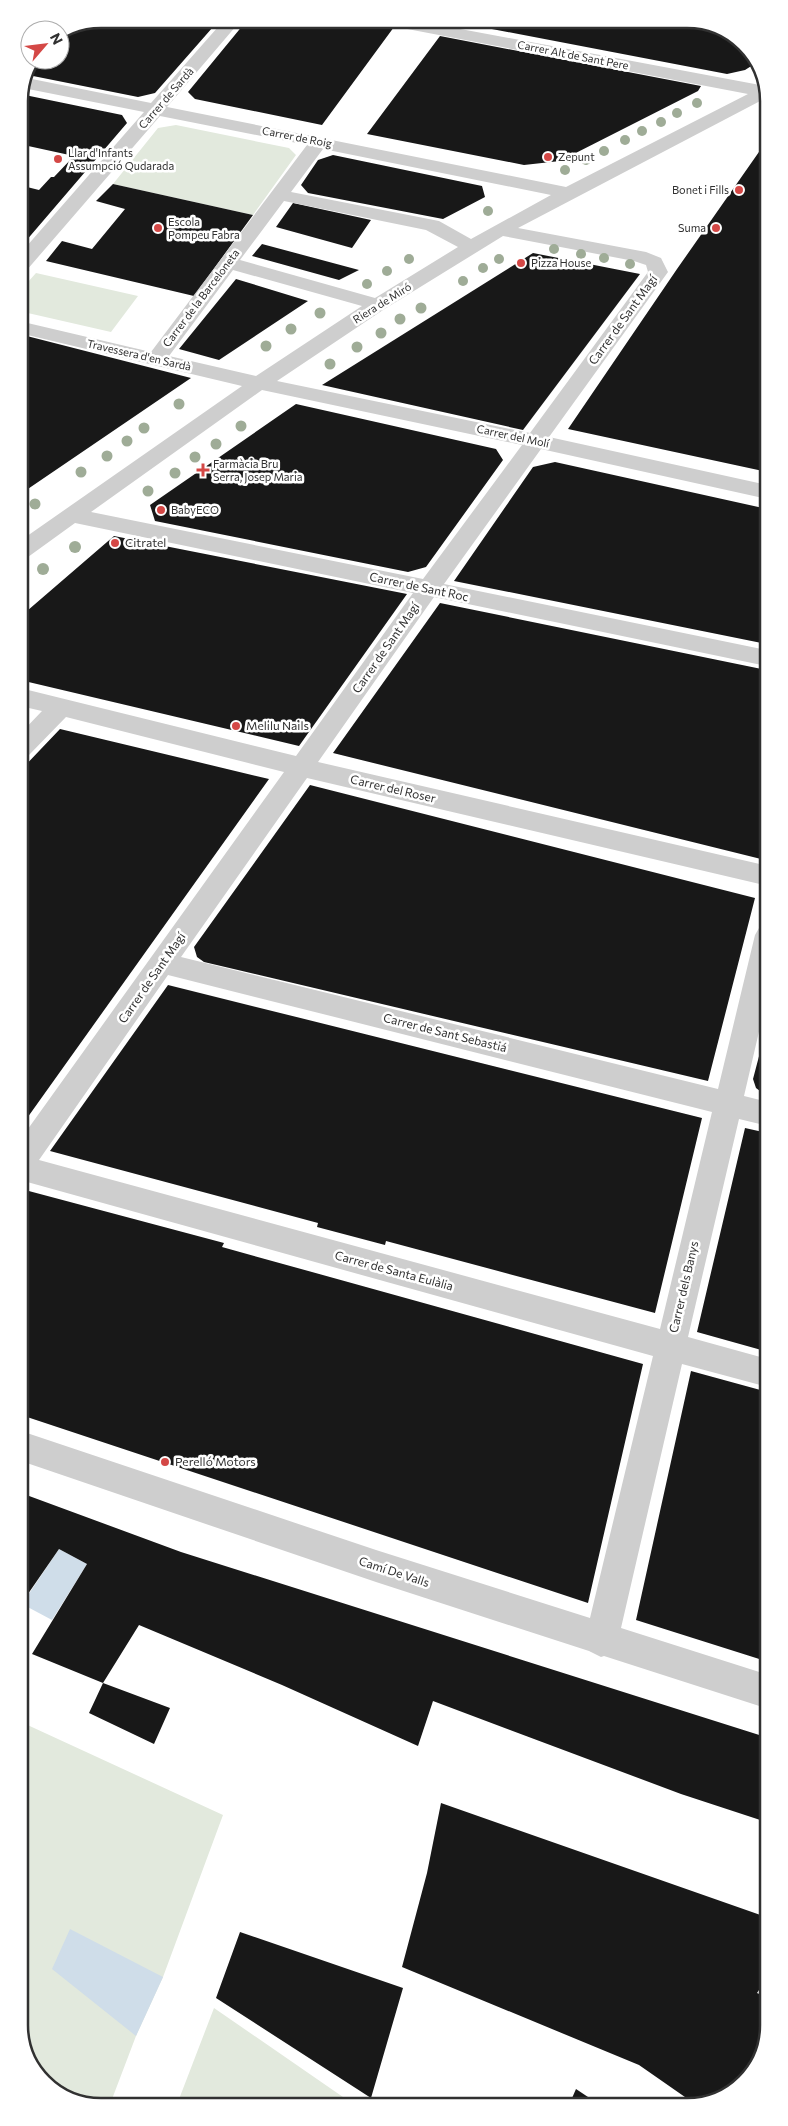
<svg xmlns="http://www.w3.org/2000/svg" width="788" height="2126" font-family="Commissioner,sans-serif">
<rect width="100%" height="100%" fill="#fff"/>
<!-- green -->
<path fill="#e2e9dd" d="M 176,125 L 289,148 L 296,155 L 253,215 L 113,184 L 158,128 Z
M 36,273 L 138,296 L 111,332 L 19,311 L 19,292 Z
M 21,1722 L 223,1815 L 163,1977 L 136,2036 L 109,2107 L 95,2107 L 47,2087 L 22,2047 Z
M 214,2008 L 356,2106 L 176,2107 Z"/>
<!-- water -->
<path fill="#cfdde9" d="M 59,1549 L 87,1564 L 52,1620 L 22,1604 Z
M 70,1929 L 163,1977 L 136,2036 L 52,1969 Z"/>
<!-- building -->
<path fill="#181818" d="M 101,19 L 220,19 L 155,93 L 138,97 L 28,75 L 35,60 L 60,60 L 60,36 Z
M 248,19 L 348,19 L 394,27 L 322,125 L 195,99 L 188,92 Z
M 440,19 L 693,19 L 737,36 L 756,63 L 745,70 L 727,74 Z
M 440,36 L 701,86 L 698,91 L 560,161 L 524,165 L 367,134 Z
M 20,94 L 122,115 L 127,123 L 19,249 L 19,185 L 39,190 L 51,177 L 54,177 L 74,156 L 19,144 Z
M 766,142 L 767,472 L 568,429 L 677,269 Z
M 333,155 L 482,186 L 485,197 L 443,219 L 308,193 L 301,185 L 318,160 Z
M 113,184 L 253,215 L 194,296 L 46,261 L 62,241 L 92,249 L 125,209 L 96,201 Z
M 293,203 L 371,220 L 352,248 L 276,227 Z
M 262,244 L 359,270 L 339,280 L 252,256 Z
M 533,253 L 640,274 L 523,430 L 322,385 Z
M 236,279 L 308,301 L 219,360 L 179,349 Z
M 19,334 L 191,378 L 19,495 Z
M 296,404 L 496,449 L 503,460 L 426,567 L 408,572 L 155,521 L 150,505 Z
M 555,462 L 767,509 L 767,644 L 454,581 L 533,467 Z
M 114,536 L 407,594 L 299,746 L 20,680 L 20,617 Z
M 440,603 L 767,670 L 767,835 L 761,859 L 333,753 Z
M 60,729 L 269,779 L 20,1128 L 20,771 Z
M 310,785 L 755,898 L 708,1081 L 204,962 L 197,957 L 194,947 Z
M 168,985 L 702,1118 L 655,1313 L 386,1241 L 385,1245 L 317,1227 L 318,1223 L 50,1151 Z
M 768,1022 L 768,1097 L 756,1088 L 753,1079 Z
M 745,1128 L 768,1133 L 768,1352 L 697,1332 Z
M 25,1190 L 224,1243 L 222,1247 L 643,1364 L 588,1603 L 21,1415 L 20,1195 Z
M 691,1371 L 768,1392 L 769,1662 L 636,1620 Z
M 21,1493 L 181,1552 L 769,1738 L 769,1823 L 681,1794 L 433,1701 L 418,1746 L 282,1685 L 139,1625 L 103,1683 L 32,1654 L 87,1564 L 59,1549 L 21,1604 Z
M 103,1683 L 170,1708 L 154,1744 L 89,1713 Z
M 441,1803 L 769,1918 L 769,1975 L 757,1993 L 769,1998 L 769,2025 L 752,2075 L 709,2104 L 695,2104 L 639,2065 L 402,1967 L 427,1873 Z
M 240,1932 L 403,1988 L 371,2098 L 216,1998 Z
M 576,2089 L 600,2105 L 569,2105 Z"/>
<g fill="none" stroke-linecap="round" stroke-linejoin="round">
<!-- street -->
<path fill="#cecece" fill-rule="evenodd" d="M 225,19 L 242,19 L 167,107 L 566,187 L 748,94 L 381,24 L 375,23 L 373,19 L 407,19 L 766,86 L 766,98 L 518,228 L 646,252 L 661,258 L 668,272 L 549,437 L 767,485 L 767,499 L 541,449 L 444,584 L 767,650 L 767,666 L 434,597 L 318,762 L 768,866 L 768,886 L 307,778 L 181,957 L 718,1089 L 755,935 L 759,928 L 768,925 L 768,993 L 744,1096 L 768,1102 L 768,1126 L 739,1119 L 688,1337 L 768,1359 L 768,1387 L 682,1364 L 621,1628 L 769,1675 L 769,1709 L 604,1656 L 601,1657 L 589,1651 L 376,1582 L 21,1461 L 21,1431 L 376,1550 L 590,1618 L 653,1356 L 20,1180 L 20,1140 L 284,772 L 66,717 L 29,755 L 20,758 L 20,734 L 42,711 L 20,706 L 20,688 L 296,756 L 413,593 L 75,523 L 28,557 L 20,559 L 20,541 L 242,386 L 19,333 L 19,321 L 151,352 L 307,145 L 160,116 L 26,271 L 19,273 L 19,255 L 144,112 L 23,88 L 27,78 L 151,103 ZM 323,149 L 551,195 L 471,239 L 439,221 L 291,192 ZM 284,201 L 426,230 L 458,247 L 375,298 L 240,260 ZM 503,236 L 634,261 L 646,265 L 648,272 L 530,433 L 277,381 L 383,310 ZM 233,270 L 362,306 L 256,376 L 169,356 ZM 262,390 L 522,445 L 423,579 L 91,512 ZM 168,975 L 712,1112 L 660,1329 L 39,1160 Z"/>
</g>
<!-- trees -->
<g fill="#9fac97">
<circle cx="697" cy="103" r="5"/>
<circle cx="677" cy="113" r="5"/>
<circle cx="661" cy="122" r="5"/>
<circle cx="642" cy="131" r="5"/>
<circle cx="625" cy="140" r="5"/>
<circle cx="604" cy="151" r="5"/>
<circle cx="586" cy="160" r="5"/>
<circle cx="565" cy="170" r="5"/>
<circle cx="488" cy="211" r="5"/>
<circle cx="554" cy="249" r="5"/>
<circle cx="581" cy="254" r="5"/>
<circle cx="604" cy="258" r="5"/>
<circle cx="409" cy="259" r="5"/>
<circle cx="499" cy="259" r="5"/>
<circle cx="630" cy="264" r="5"/>
<circle cx="483" cy="268" r="5"/>
<circle cx="387" cy="271" r="5"/>
<circle cx="463" cy="281" r="5"/>
<circle cx="367" cy="284" r="5"/>
<circle cx="421" cy="308" r="5.5"/>
<circle cx="320" cy="313" r="5.5"/>
<circle cx="400" cy="319" r="5.5"/>
<circle cx="291" cy="329" r="5.5"/>
<circle cx="381" cy="333" r="5.5"/>
<circle cx="266" cy="346" r="5.5"/>
<circle cx="357" cy="347" r="5.5"/>
<circle cx="330" cy="364" r="5.5"/>
<circle cx="179" cy="404" r="5.5"/>
<circle cx="241" cy="426" r="5.5"/>
<circle cx="144" cy="428" r="5.5"/>
<circle cx="127" cy="441" r="5.5"/>
<circle cx="216" cy="444" r="5.5"/>
<circle cx="107" cy="456" r="5.5"/>
<circle cx="195" cy="457" r="5.5"/>
<circle cx="81" cy="472" r="5.5"/>
<circle cx="175" cy="473" r="5.5"/>
<circle cx="148" cy="491" r="5.5"/>
<circle cx="35" cy="504" r="5.5"/>
<circle cx="75" cy="547" r="6"/>
<circle cx="43" cy="569" r="6"/>
</g>
<!-- markers -->
<g fill="#d44846" stroke="#fff" stroke-width="2">
<circle cx="548" cy="157" r="5"/>
<circle cx="58" cy="159" r="5"/>
<circle cx="739" cy="190" r="5"/>
<circle cx="158" cy="228" r="5"/>
<circle cx="716" cy="228" r="5"/>
<circle cx="521" cy="263" r="5"/>
<path d="M200.5 462.5h5v5h5v5h-5v5h-5v-5h-5v-5h5z"/>
<circle cx="161" cy="510" r="5"/>
<circle cx="115" cy="543" r="5"/>
<circle cx="236" cy="726" r="5"/>
<circle cx="165" cy="1462" r="5"/>
</g>
<g text-anchor="middle" stroke-width="5" stroke-linejoin="round" paint-order="stroke">
<!-- far-street labels -->
<g font-size="11" fill="#313131" stroke="#fff">
<text transform="translate(573 55) rotate(11)" y="4">Carrer Alt de Sant Pere</text>
<text transform="translate(166 98) rotate(-49)" y="4">Carrer de Sardà</text>
<text transform="translate(297 137) rotate(11)" y="4">Carrer de Roig</text>
<text transform="translate(201 298) rotate(-53)" y="4">Carrer de la Barceloneta</text>
<text transform="translate(382 303) rotate(-32)" y="4">Riera de Miró</text>
<text transform="translate(139 355) rotate(13)" y="4">Travessera d'en Sardà</text>
<text transform="translate(513 436) rotate(12)" y="4">Carrer del Molí</text>
</g>
<!-- far-poi labels -->
<g font-size="11" fill="#313131" stroke="#fff" text-anchor="start">
<text x="68" y="157">Llar d'Infants<tspan x="68" dy="13">Assumpció Qudarada</tspan></text>
<text x="558" y="161">Zepunt</text>
<text x="729" y="194" text-anchor="end">Bonet i Fills</text>
<text x="168" y="226">Escola<tspan x="168" dy="13">Pompeu Fabra</tspan></text>
<text x="706" y="232" text-anchor="end">Suma</text>
<text x="531" y="267">Pizza House</text>
<text x="213" y="468">Farmàcia Bru<tspan x="213" dy="13">Serra, Josep Maria</tspan></text>
<text x="171" y="514">BabyECO</text>
</g>
<!-- street labels -->
<g font-size="12" fill="#313131" stroke="#fff">
<text transform="translate(623 320) rotate(-54)" y="4">Carrer de Sant Magí</text>
<text transform="translate(419 587) rotate(12)" y="4">Carrer de Sant Roc</text>
<text transform="translate(386 648) rotate(-55)" y="4">Carrer de Sant Magí</text>
<text transform="translate(393 789) rotate(13)" y="4">Carrer del Roser</text>
<text transform="translate(152 978) rotate(-55)" y="4">Carrer de Sant Magí</text>
<text transform="translate(445 1033) rotate(14)" y="4">Carrer de Sant Sebastiá</text>
<text transform="translate(394 1271) rotate(15)" y="4">Carrer de Santa Eulàlia</text>
<text transform="translate(684 1287) rotate(-77)" y="4">Carrer dels Banys</text>
<text transform="translate(394 1572) rotate(18)" y="4">Camí De Valls</text>
</g>
<!-- poi labels -->
<g font-size="12" fill="#313131" stroke="#fff" text-anchor="start">
<text x="125" y="547">Citratel</text>
<text x="246" y="730">Melilu Nails</text>
<text x="175" y="1466">Perelló Motors</text>
</g>
</g>
<!-- crop -->
<path d="M0 0H788V2126H0ZM101 28H687A73 73 0 0 1 760 101V2025A73 73 0 0 1 687 2098H101A73 73 0 0 1 28 2025V101A73 73 0 0 1 101 28Z" fill="#fff" fill-rule="evenodd"/>
<path fill="none" stroke="#313131" stroke-width="2.5" d="M101 28H687A73 73 0 0 1 760 101V2025A73 73 0 0 1 687 2098H101A73 73 0 0 1 28 2025V101A73 73 0 0 1 101 28Z"/>
<!-- north arrow -->
<g transform="translate(45 45) rotate(62)"><circle r="24" fill="#ffffff" stroke="#adadad"/>
<path d="M0-4L9 19L0 12L-9 19Z" fill="#d44846"/>
<text y="-8" font-size="14" font-weight="bold" text-anchor="middle" fill="#313131">N</text>
</g>
</svg>
